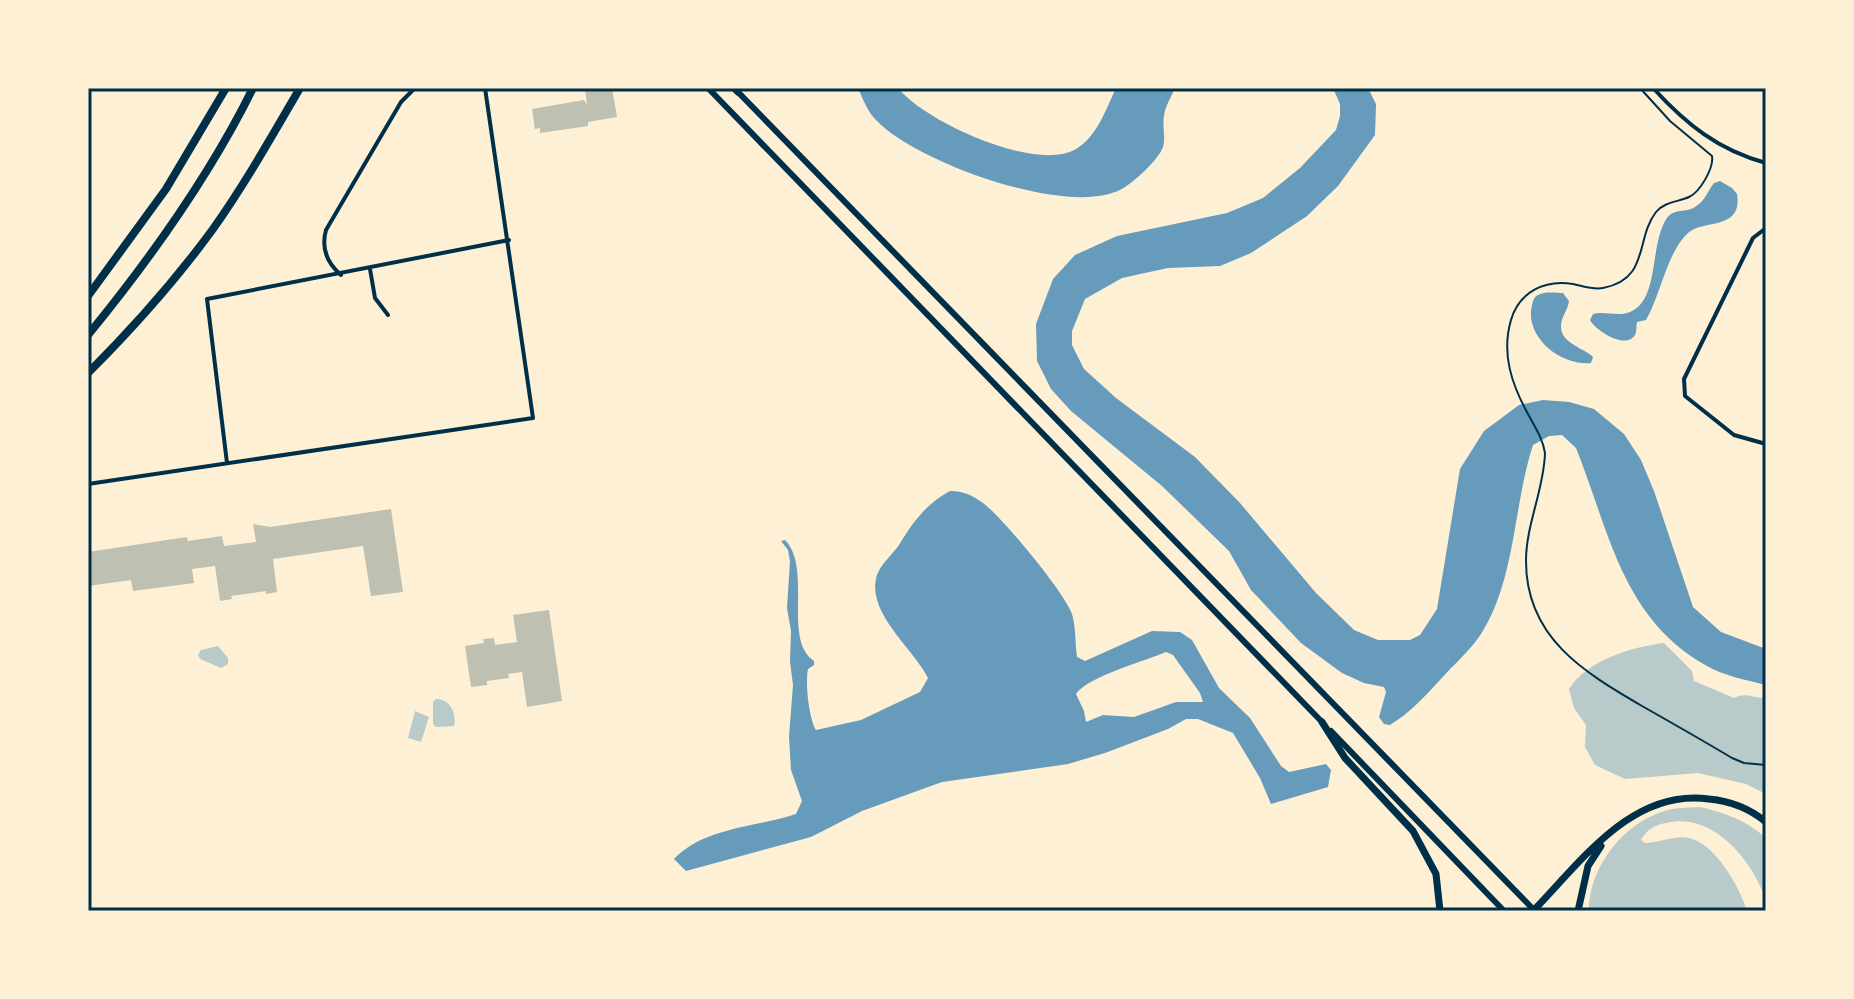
<svg xmlns="http://www.w3.org/2000/svg" width="1854" height="999" font-family="'Exo 2',sans-serif">
<rect width="100%" height="100%" fill="#fdf0d5"/>
<!-- green -->
<path fill="#b9caca" d="M 1664,643 L 1692,671 L 1694,681 L 1734,698 C 1748,691 1754,700 1766,697 L 1766,794 L 1746,784 L 1698,773 L 1625,779 L 1595,765 L 1585,747 L 1586,725 L 1574,708 L 1569,689 C 1587,660 1632,647 1664,643 Z
M 218,646 L 228,658 L 228,664 L 221,668 L 200,659 L 198,655 L 201,650 Z
M 436,699 C 450,699 457,713 454,726 L 436,727 L 433,724 L 433,702 Z
M 415,711 L 429,717 L 421,742 L 408,738 Z
M 1700,807 C 1725,813 1746,820 1766,838 L 1766,900 C 1753,861 1713,811 1666,823 C 1655,825 1647,829 1641,840 L 1645,843 C 1659,843 1675,835 1689,838 C 1716,844 1740,888 1747,911 L 1589,911 C 1589,866 1625,821 1668,810 C 1678,807 1690,808 1700,807 Z"/>
<!-- water -->
<path fill="#669bbc" fill-rule="evenodd" d="M 858,88 L 898,88 C 924,121 1036,173 1076,149 C 1097,137 1106,109 1116,88 L 1175,88 C 1171,97 1165,107 1164,116 C 1162,126 1166,138 1163,147 C 1159,159 1136,180 1125,187 C 1075,221 915,162 876,120 C 867,111 863,99 858,88 Z
M 1333,88 L 1368,88 L 1376,104 L 1375,135 L 1338,186 L 1307,216 L 1251,253 L 1220,266 L 1168,268 L 1122,278 L 1085,299 L 1072,331 L 1072,345 L 1084,369 L 1116,398 L 1195,457 L 1240,503 L 1316,593 L 1354,630 L 1378,640 L 1410,640 L 1420,635 L 1437,609 L 1460,469 L 1484,431 L 1519,405 L 1543,400 L 1569,402 L 1594,409 L 1624,434 L 1641,460 L 1654,491 L 1693,607 L 1721,632 L 1766,649 L 1766,685 C 1747,680 1724,676 1707,666 C 1622,619 1609,530 1576,448 L 1562,435 L 1549,436 L 1533,445 C 1513,506 1516,579 1481,634 C 1469,652 1454,664 1440,680 C 1424,697 1411,712 1390,725 L 1384,724 L 1379,717 L 1386,692 L 1384,687 L 1364,683 L 1342,673 L 1301,643 L 1251,590 L 1229,551 L 1162,486 L 1071,411 L 1051,389 L 1037,361 L 1036,324 L 1053,279 L 1075,255 L 1117,236 L 1227,213 L 1263,198 L 1300,168 L 1336,130 L 1340,116 L 1340,104 Z
M 1720,181 L 1732,188 L 1737,194 C 1743,231 1704,219 1688,233 C 1667,252 1661,294 1646,320 L 1637,322 C 1636,327 1637,331 1635,335 C 1626,350 1596,331 1590,320 L 1593,314 C 1605,311 1617,317 1630,312 C 1660,300 1649,244 1667,218 C 1674,208 1686,213 1695,207 C 1705,201 1707,192 1714,183 Z
M 1563,293 L 1569,301 C 1568,310 1561,317 1561,326 C 1560,343 1584,348 1593,357 L 1591,363 C 1561,366 1524,337 1532,305 C 1533,301 1534,297 1538,295 C 1545,291 1556,293 1563,293 Z
M 950,491 C 963,491 972,495 983,503 C 1003,518 1064,592 1072,614 C 1076,627 1075,644 1077,657 L 1085,661 L 1152,631 L 1180,632 L 1192,640 L 1219,688 L 1250,718 L 1281,766 L 1289,772 L 1326,764 L 1331,770 L 1328,787 L 1271,804 L 1260,778 L 1233,733 L 1198,719 L 1186,719 L 1168,729 L 1105,753 L 1068,764 L 942,782 L 862,811 L 811,837 L 686,871 L 674,859 C 704,827 758,827 796,814 L 802,801 L 791,770 L 789,737 L 793,685 L 790,662 L 791,631 L 787,608 L 790,561 L 788,550 L 781,541 L 785,540 C 813,569 782,640 814,661 L 814,665 L 808,669 C 805,683 809,718 816,730 L 861,720 L 920,692 L 928,678 C 914,649 865,612 877,575 C 881,564 892,555 899,545 C 913,522 926,504 950,491 ZM 1166,652 L 1173,655 L 1200,693 L 1203,702 L 1176,702 L 1134,717 L 1103,715 L 1086,722 L 1084,711 L 1076,694 C 1087,677 1145,661 1166,652 Z"/>
<!-- building -->
<path fill="#bec0b2" d="M 585,88 L 612,88 L 617,117 L 588,122 L 588,126 L 540,133 L 540,128 L 535,129 L 532,109 L 584,100 L 587,105 Z
M 391,509 L 403,592 L 371,596 L 363,546 L 273,559 L 277,592 L 266,594 L 266,591 L 231,596 L 232,599 L 220,601 L 215,566 L 192,569 L 194,583 L 133,591 L 131,580 L 88,586 L 88,552 L 187,537 L 188,541 L 222,536 L 224,546 L 256,542 L 253,524 L 270,527 Z
M 549,610 L 562,701 L 527,707 L 522,672 L 508,674 L 509,678 L 487,681 L 487,685 L 471,687 L 465,646 L 484,643 L 483,639 L 494,638 L 495,645 L 517,642 L 513,615 Z"/>
<g fill="none" stroke-linecap="round" stroke-linejoin="round">
<!-- path -->
<path stroke="#003049" stroke-width="2" d="M 1640,88 L 1670,121 L 1712,156 C 1714,168 1700,192 1689,197 C 1678,202 1664,202 1656,212 C 1635,239 1650,279 1603,288 C 1593,290 1583,286 1573,284 C 1545,279 1519,292 1511,320 C 1501,354 1512,385 1528,414 C 1535,427 1543,439 1545,453 C 1544,490 1526,524 1526,561 C 1526,638 1584,672 1642,706 C 1672,723 1702,740 1732,758 L 1744,763 L 1766,765"/>
<!-- minor -->
<path stroke="#003049" stroke-width="4" d="M 1653,88 C 1686,124 1718,150 1766,163
M 1766,228 L 1753,238 L 1684,379 L 1685,396 L 1734,435 L 1766,444
M 370,269 L 375,298 L 388,315
M 341,275 C 327,263 321,248 326,230 L 401,102 L 415,88
M 227,463 L 207,299 L 509,240
M 88,484 L 533,418 L 485,88"/>
<!-- secondary -->
<path stroke="#003049" stroke-width="6" d="M 708,88 L 1323,723
M 737,91 L 1535,911
M 1331,731 L 1504,911"/>
<!-- primary -->
<path stroke="#003049" stroke-width="7" d="M 734,88 L 738,92
M 1322,722 L 1345,758 L 1413,831 L 1436,874 L 1440,911
M 1533,911 C 1581,862 1632,788 1709,799 C 1730,801 1749,808 1766,822
M 1578,911 L 1588,866 L 1601,846"/>
<!-- motorway -->
<path stroke="#003049" stroke-width="8" d="M 88,296 L 166,189 L 226,88
M 88,335 C 151,258 209,177 253,88
M 88,373 C 133,328 175,281 213,229 C 245,184 272,136 300,88"/>
</g>
<!-- border -->
<rect width="1854" height="999" fill="none" stroke="#fdf0d5" stroke-width="180"/>
<rect x="90" y="90" width="1674" height="819" fill="none" stroke="#003049" stroke-width="3"/>
</svg>
